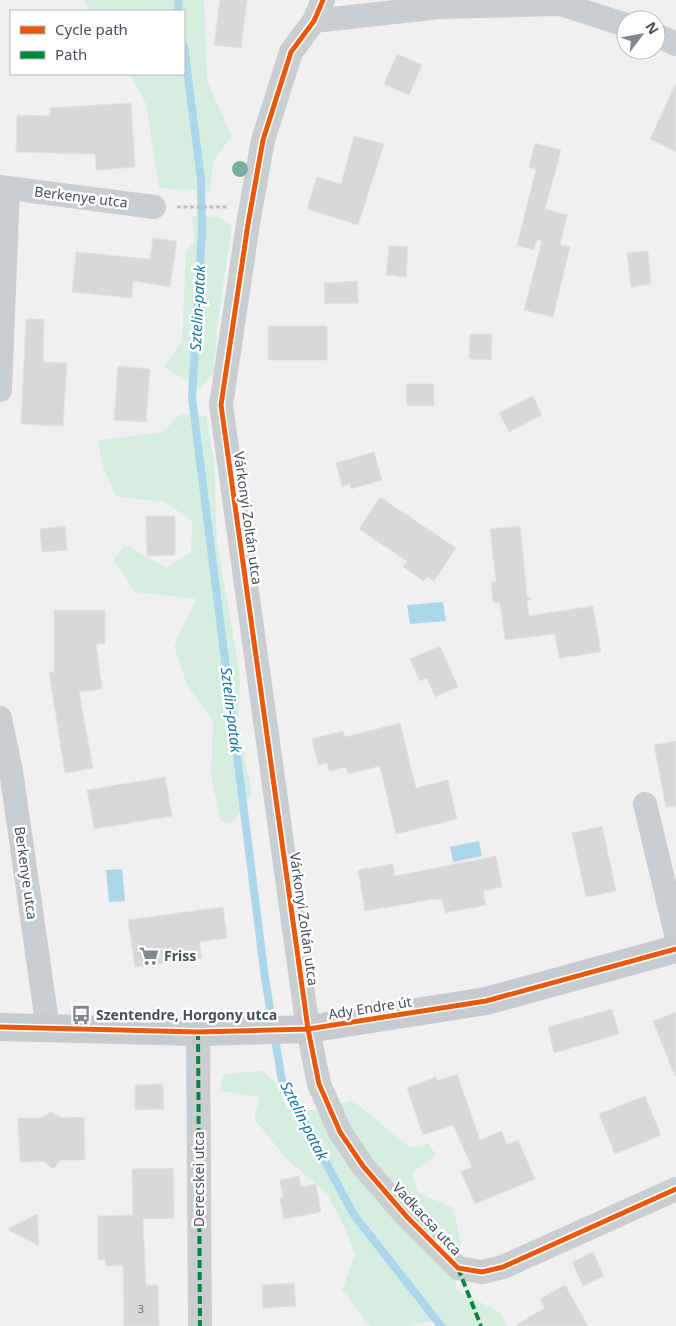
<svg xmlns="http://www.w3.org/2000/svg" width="676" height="1326" font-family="'Noto Sans',sans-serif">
<rect width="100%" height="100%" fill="#f0f0f0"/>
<!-- green -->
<path fill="#d5eee1" d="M 83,0 L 204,0 L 207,81 L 232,136 L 213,161 L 210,191 L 159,188 L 146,104 L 130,74 L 184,74 L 184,11 L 91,11 Z
M 192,216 L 219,217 L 232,226 L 217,328 L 214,373 L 200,388 L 164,367 L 182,341 L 186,251 L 194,242 Z
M 180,414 L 206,416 L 214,462 L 217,542 L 240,675 L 238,724 L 252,793 L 233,823 L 221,822 L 211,777 L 213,721 L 187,685 L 174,646 L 196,599 L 135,592 L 114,560 L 125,545 L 167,568 L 191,552 L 192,521 L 165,502 L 117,497 L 104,470 L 98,440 L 163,432 Z
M 263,1071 L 275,1082 L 287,1109 L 317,1110 L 352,1100 L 410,1148 L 429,1144 L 436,1155 L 412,1173 L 418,1193 L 453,1207 L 461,1243 L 455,1289 L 499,1312 L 507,1326 L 436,1326 L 433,1321 L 405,1326 L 370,1326 L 342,1290 L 355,1255 L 344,1226 L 327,1194 L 286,1158 L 254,1119 L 260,1097 L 220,1091 L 223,1074 Z"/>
<!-- water -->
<path fill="#acd7ea" d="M 443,602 L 446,621 L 410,624 L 407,605 Z
M 479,841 L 482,856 L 453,862 L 450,847 Z
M 122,869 L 125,901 L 109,902 L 106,870 Z"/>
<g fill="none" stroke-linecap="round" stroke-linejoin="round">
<!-- stream -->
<path stroke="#acd7ea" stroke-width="8" d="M 178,0 L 179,11
M 184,46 L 201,179 L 202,232 L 192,398 L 265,978 L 282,1081 L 354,1215 L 441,1326"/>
</g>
<!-- building -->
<path fill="#d7d8da" stroke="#e1e2e3" d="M 220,0 L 247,0 L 241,48 L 214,45 Z
M 397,54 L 422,65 L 409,95 L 384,84 Z
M 676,83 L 676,152 L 650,139 Z
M 131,103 L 135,167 L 96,170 L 95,154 L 16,152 L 17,115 L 50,116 L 50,108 Z
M 354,136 L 384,144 L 358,225 L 307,209 L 317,177 L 341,184 Z
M 535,143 L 561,150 L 545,209 L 567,215 L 560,245 L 570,247 L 553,317 L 524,310 L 542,241 L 537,239 L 534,250 L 517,246 L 536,169 L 529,167 Z
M 153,238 L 177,241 L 170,287 L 133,281 L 132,298 L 72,292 L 76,252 L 150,259 Z
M 389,246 L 408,247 L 406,277 L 386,275 Z
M 648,251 L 651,284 L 631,287 L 627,253 Z
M 357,281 L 358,303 L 325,304 L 324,283 Z
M 26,319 L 44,319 L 43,362 L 67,363 L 63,426 L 21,424 Z
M 268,326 L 327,326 L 327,360 L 268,360 Z
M 470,334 L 492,334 L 491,360 L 469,359 Z
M 118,366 L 150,369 L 146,422 L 114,420 Z
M 406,384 L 434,384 L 434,406 L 407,406 Z
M 533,396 L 542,415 L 509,432 L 499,413 Z
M 374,452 L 382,480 L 351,489 L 350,484 L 342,487 L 336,463 Z
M 380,497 L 456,548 L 434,581 L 427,576 L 424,581 L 403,567 L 407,561 L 359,529 Z
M 146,516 L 175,516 L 175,555 L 147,556 Z
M 65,526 L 67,550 L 42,552 L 40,529 Z
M 520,526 L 527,596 L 532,599 L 527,600 L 529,616 L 593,606 L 601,652 L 559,658 L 555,634 L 505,640 L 500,603 L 493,603 L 491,582 L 496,582 L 490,529 Z
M 54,610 L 105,610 L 105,644 L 96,644 L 102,689 L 79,692 L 93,768 L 65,773 L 49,672 L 54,672 Z
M 440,646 L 458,687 L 435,697 L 427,678 L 420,681 L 410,659 Z
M 400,723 L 416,788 L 448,780 L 457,819 L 396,834 L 380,766 L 348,774 L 346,767 L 329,771 L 327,763 L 318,765 L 312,739 L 343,731 L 345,737 Z
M 676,741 L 676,806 L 666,807 L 654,745 Z
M 165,777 L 172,816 L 94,829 L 87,790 Z
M 602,826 L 616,891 L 586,897 L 572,833 Z
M 496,856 L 502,887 L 483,891 L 486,905 L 445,913 L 442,899 L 434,899 L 365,911 L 358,870 L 393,864 L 395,876 Z
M 223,907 L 227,938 L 199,942 L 202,958 L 135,967 L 128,920 Z
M 612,1009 L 619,1034 L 554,1053 L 548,1027 Z
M 676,1012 L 676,1076 L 675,1076 L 653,1021 Z
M 457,1074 L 480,1140 L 501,1131 L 507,1145 L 518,1140 L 535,1179 L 475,1204 L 461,1172 L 472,1167 L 453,1125 L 423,1135 L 407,1088 L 436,1077 L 437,1081 Z
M 163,1084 L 164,1109 L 135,1110 L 135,1085 Z
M 645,1096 L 661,1135 L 615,1154 L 599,1114 Z
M 51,1112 L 62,1118 L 84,1117 L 85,1160 L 61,1160 L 53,1169 L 44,1161 L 20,1162 L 18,1118 L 40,1118 Z
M 173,1168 L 174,1218 L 143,1219 L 146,1285 L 158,1285 L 159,1326 L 124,1326 L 123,1265 L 106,1266 L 105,1259 L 98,1260 L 98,1216 L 133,1215 L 132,1169 Z
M 299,1176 L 301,1187 L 316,1184 L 321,1212 L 284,1219 L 280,1198 L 283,1198 L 280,1180 Z
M 37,1214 L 39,1246 L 7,1229 Z
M 593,1252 L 604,1276 L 583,1286 L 572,1262 Z
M 294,1283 L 296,1306 L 263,1308 L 262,1285 Z
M 565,1285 L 588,1326 L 514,1326 L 545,1308 L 540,1299 Z"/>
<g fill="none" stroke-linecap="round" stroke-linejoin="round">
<!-- path -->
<path stroke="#b9c4c1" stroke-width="3" stroke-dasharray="4 2.5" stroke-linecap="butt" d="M 177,207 L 227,207"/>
<!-- minor -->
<path stroke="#cbced1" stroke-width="24" d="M 323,0 L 314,21 L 291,52 L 263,140 L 248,224 L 221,405 L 308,1029 L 319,1084 L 340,1132 L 363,1166 L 407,1217 L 458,1268 L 482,1272 L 503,1267 L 676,1189
M 314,21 L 440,7 L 561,4 L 626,25
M 656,35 L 676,44
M 0,187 L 154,207
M 0,390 L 8,188
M 0,718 L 11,771 L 48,1029
M 645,804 L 676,934
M 198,1032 L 200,1326"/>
<!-- primary -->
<path stroke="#c7cace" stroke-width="28" d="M 0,1027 L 198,1032 L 308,1029 L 486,1001 L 676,949"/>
<!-- quiet -->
<path stroke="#00873e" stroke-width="4" stroke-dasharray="8 4" stroke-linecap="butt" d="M 198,1032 L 200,1326
M 458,1268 L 481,1326"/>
<defs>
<path id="cycleway" d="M 323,0 L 314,21 L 291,52 L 263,140 L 248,224 L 221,405 L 308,1029 L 319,1084 L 340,1132 L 363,1166 L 407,1217 L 458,1268 L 482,1272 L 503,1267 L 676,1189
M 0,1027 L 198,1032 L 308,1029 L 486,1001 L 676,949"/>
</defs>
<!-- cycleway casing -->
<use href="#cycleway" stroke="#fff" stroke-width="8"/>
<!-- cycleway -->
<use href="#cycleway" stroke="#e8590c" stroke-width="5"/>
</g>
<!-- trees -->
<circle fill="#7bae9a" cx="240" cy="169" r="8"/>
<!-- icons -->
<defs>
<symbol id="supermarket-bare" viewBox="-9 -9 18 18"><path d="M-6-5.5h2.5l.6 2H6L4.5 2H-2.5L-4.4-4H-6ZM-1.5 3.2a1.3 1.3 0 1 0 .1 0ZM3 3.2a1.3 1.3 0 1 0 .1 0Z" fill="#83888f" stroke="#fff" stroke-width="2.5" paint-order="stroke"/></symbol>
<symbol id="bus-bare" viewBox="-9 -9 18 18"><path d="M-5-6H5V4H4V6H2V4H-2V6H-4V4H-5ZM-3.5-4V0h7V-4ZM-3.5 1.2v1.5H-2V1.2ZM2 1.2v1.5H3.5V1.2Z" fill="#83888f" stroke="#fff" stroke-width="2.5" paint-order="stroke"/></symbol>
</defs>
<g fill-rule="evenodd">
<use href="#supermarket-bare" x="135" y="942" width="28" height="28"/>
<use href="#bus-bare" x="67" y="1001" width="28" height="28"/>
</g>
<g text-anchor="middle" stroke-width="5" stroke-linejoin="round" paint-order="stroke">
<!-- number labels -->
<g font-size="11" fill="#6d747c">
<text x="141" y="1313">3</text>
</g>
<!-- street labels -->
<g font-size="14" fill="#48505b" stroke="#fff">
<text transform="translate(81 197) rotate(7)" y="5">Berkenye utca</text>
<text transform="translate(248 518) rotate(82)" y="5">Várkonyi Zoltán utca</text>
<text transform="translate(26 873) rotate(82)" y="5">Berkenye utca</text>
<text transform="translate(304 919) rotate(82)" y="5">Várkonyi Zoltán utca</text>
<text transform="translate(370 1008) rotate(-9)" y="5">Ady Endre út</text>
<text transform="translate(199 1179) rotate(-90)" y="5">Derecskei utca</text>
<text transform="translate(427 1219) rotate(47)" y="5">Vadkacsa utca</text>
</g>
<!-- poi labels -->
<g font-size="14" font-weight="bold" fill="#48505b" stroke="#fff" text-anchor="start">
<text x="164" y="961">Friss</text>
<text x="96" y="1020">Szentendre, Horgony utca</text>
</g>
<!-- water labels -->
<g font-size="15" font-style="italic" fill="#1476a1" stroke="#fff">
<text transform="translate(198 308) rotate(-87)" y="5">Sztelin-patak</text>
<text transform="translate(231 710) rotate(83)" y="5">Sztelin-patak</text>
<text transform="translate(304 1121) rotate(63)" y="5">Sztelin-patak</text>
</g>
</g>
<!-- legend -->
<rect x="10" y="10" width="175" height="65" fill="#ffffff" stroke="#b6b9bd"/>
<rect x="20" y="26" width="25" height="8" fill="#e8590c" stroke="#b6b9bd"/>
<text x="55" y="35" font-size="15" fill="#48505b">Cycle path</text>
<rect x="20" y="51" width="25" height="8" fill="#00873e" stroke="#b6b9bd"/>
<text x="55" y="60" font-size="15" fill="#48505b">Path</text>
<!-- north arrow -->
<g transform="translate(641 35) rotate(58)"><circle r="24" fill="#ffffff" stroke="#b6b9bd"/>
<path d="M0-4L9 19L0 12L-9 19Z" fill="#83888f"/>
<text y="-8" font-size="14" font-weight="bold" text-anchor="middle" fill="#48505b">N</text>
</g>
</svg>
